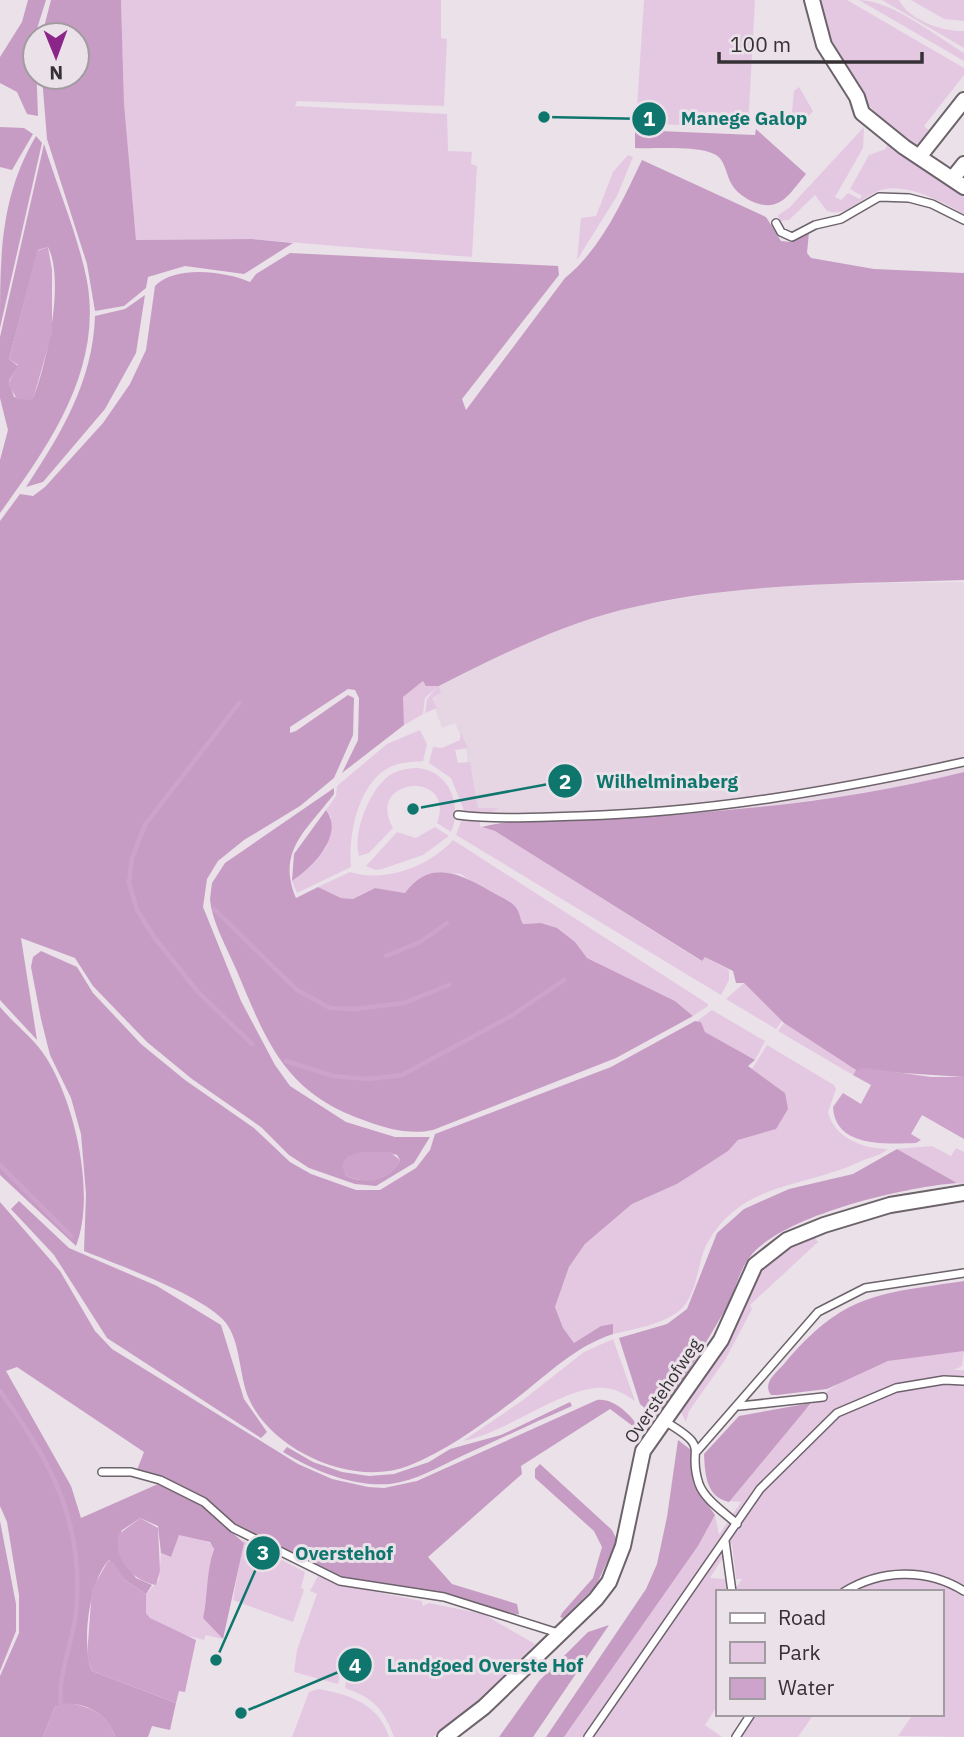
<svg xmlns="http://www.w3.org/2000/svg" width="964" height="1737" font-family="'IBM Plex Sans',sans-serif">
<rect width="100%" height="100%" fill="#eae1e9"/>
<!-- built -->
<path fill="#e6d6e4" d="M 964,582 L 964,772 L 912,785 L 756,809 L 606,819 L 478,822 L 475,821 L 466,748 L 455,723 L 442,728 L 431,698 L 439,687 L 474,665 L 571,625 L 617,609 L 764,585 Z"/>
<!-- green -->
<path fill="#e4c8e2" d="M 121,0 L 441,0 L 441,38 L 447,39 L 444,106 L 297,101 L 295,106 L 447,114 L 448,151 L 472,152 L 471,164 L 477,166 L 472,257 L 252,239 L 136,240 L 124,103 Z
M 644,0 L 755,0 L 748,128 L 636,123 Z
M 817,0 L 847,0 L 964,68 L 964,75 L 924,126 L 931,132 L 919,145 L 913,146 C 879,123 853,88 834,52 C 826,36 822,17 817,0 Z
M 859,0 C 891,0 936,36 964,53 L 964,61 Z
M 882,0 L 899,0 C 909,20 943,32 964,31 L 964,48 Z
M 911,0 L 964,0 L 964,21 L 944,19 Z
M 799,87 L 813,111 L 797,129 L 791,122 L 794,91 Z
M 864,127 L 863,148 L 835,197 L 841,200 L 848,193 L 860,199 L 862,196 L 850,189 L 869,155 L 886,149 L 888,141 L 958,191 L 964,197 L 964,214 C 943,202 906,182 881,190 C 862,196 848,218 827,211 L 815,195 L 789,220 L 779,221 L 778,215 L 789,208 Z
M 628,155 L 633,157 L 617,196 L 577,260 L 581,218 L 596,216 L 613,172 Z
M 423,681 L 439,686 L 441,693 L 432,698 L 437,708 L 425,713 L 427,699 L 437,687 L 425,698 L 423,714 L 404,725 L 402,697 Z
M 420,730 L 427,744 L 423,761 C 412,762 400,762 390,767 C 358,783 348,835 351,867 L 297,893 L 292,881 L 326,848 L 331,817 L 326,810 L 336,796 L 337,786 L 387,744 Z
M 461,733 L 468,748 L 455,750 L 458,763 L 470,762 L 478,808 L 499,808 L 487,815 L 466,815 L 451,778 L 429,763 L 433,747 L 442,748 L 460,740 Z
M 418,768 C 449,771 463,805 451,832 L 437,823 C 457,769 364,777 393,828 L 369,853 L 359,856 C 352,833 370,788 390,775 C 398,770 408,768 418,768 Z
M 462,819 L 480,822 L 480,826 L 495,831 L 701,961 L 705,956 L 729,970 L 729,980 L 721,995 L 456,835 Z
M 435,827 L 449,836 L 423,855 L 382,869 L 375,870 L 366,866 L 397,832 L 416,838 Z
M 453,840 L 708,1004 L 708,1006 L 693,1016 L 675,1001 L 587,958 L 556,928 L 541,923 L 523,924 L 520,917 L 461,874 L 437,872 L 405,893 L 375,888 L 353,899 L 341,898 L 318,887 L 350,872 C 384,883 429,867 453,840 Z
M 744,983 L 782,1021 L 776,1029 L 726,999 Z
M 712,1010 L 765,1041 L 755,1060 L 705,1032 L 701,1022 L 697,1021 Z
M 784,1023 L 856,1070 L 853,1075 L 778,1031 Z
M 767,1045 L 834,1085 L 836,1089 L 828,1112 C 834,1138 864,1149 888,1149 C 878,1157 870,1157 859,1162 C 820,1181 775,1182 739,1207 C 723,1219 710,1234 703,1253 C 697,1272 695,1298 679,1311 C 661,1325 634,1329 613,1334 L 612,1325 L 601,1326 L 574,1343 L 563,1329 L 555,1307 L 569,1267 L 585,1244 L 632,1204 L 677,1184 L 727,1151 L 738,1140 L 775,1129 L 785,1093 L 752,1069 Z
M 932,1146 L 951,1156 L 956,1148 L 964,1152 L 964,1184 L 957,1183 L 897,1149 Z
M 813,1235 L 818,1242 L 750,1305 L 752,1309 L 725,1360 L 689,1411 L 686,1422 L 681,1412 L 710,1367 L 759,1270 L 787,1246 Z
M 613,1339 L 635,1401 C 626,1395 617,1389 605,1388 C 565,1385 507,1433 463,1441 L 523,1400 L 584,1352 Z
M 964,1351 L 962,1366 L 954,1370 L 964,1370 L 964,1587 L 935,1574 L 895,1570 L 855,1581 L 839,1592 L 733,1592 L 742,1579 L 736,1579 L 732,1543 L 710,1578 L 725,1579 L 727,1592 L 717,1592 L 717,1706 L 705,1725 L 722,1737 L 564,1737 L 698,1546 L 715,1515 L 719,1535 L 741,1502 L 729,1501 C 772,1445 816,1380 889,1361 C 913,1354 939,1353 964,1351 Z
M 178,1535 L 191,1535 L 214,1545 L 203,1618 L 223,1639 L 206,1635 L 204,1640 C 185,1635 158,1629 146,1613 L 146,1594 L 159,1580 L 161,1553 L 171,1557 Z
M 243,1540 L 305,1572 L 301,1588 L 304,1590 L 293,1622 L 233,1600 Z
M 318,1576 L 346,1586 L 422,1601 L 423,1606 L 429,1603 L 483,1614 L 535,1644 L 485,1696 L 433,1737 L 394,1737 C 384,1710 374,1698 345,1688 L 347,1677 L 340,1675 L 338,1684 L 294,1672 L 297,1650 L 317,1594 L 310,1591 Z
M 913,1577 L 934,1580 L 964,1595 L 964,1737 L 898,1736 L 913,1714 L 941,1714 L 941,1592 L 850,1592 L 877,1580 Z
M 318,1689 C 349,1694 379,1704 389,1737 L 292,1737 L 309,1692 Z
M 755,1714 L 814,1714 L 798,1737 L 739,1737 Z"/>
<!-- forest -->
<path fill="#c79cc4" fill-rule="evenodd" d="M 28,0 L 46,0 L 35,35 L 38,116 L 27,114 L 17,92 L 0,83 L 0,57 L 22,22 Z
M 51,0 L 121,0 L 124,103 L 136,240 L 252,239 L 293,243 L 244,274 L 185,266 L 148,277 L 146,288 L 124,306 L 95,311 L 87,264 L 47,139 L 42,77 L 77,77 L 77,35 L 42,35 Z
M 0,127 L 24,128 L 33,134 L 12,170 L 0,167 Z
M 756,129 L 806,174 C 789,194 780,214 751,201 C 742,196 736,192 731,183 C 726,174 725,160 716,155 C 699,145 655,149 635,148 L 635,130 L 755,135 Z
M 36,136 L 42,143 L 0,328 C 0,256 0,197 36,136 Z
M 44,144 C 58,189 78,235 87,281 C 103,369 49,446 0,513 L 0,460 L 8,430 L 0,398 L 0,337 ZM 48,247 C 65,280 47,362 34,396 L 32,399 L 14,397 L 9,381 L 18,366 L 9,359 L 38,250 Z
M 642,160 L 766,217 L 781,241 L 791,242 L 809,232 L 807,253 L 811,258 L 874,269 L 964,273 L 964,580 C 849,584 733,582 621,610 C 558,626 496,657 439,686 L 426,686 L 423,681 L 403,697 L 404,725 L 342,773 L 358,740 L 359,698 L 355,690 L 348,689 L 290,727 L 290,733 L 296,731 L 348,695 L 354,698 L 353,735 L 334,778 L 300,806 L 244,840 L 218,861 L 207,879 L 203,907 L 241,1001 L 275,1065 L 290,1086 L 346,1122 L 395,1137 L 430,1137 L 414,1163 L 376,1186 L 355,1184 L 309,1168 L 289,1155 L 261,1127 L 192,1079 L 147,1042 L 93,986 L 75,958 L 21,938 L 37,1040 L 0,1000 L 0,521 L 20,494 L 33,496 L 45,487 L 103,423 L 130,384 L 146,350 L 155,286 C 175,265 225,271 250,282 L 256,274 L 290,253 L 558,266 L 559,275 L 462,399 L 466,410 L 565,278 C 601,249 622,202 642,160 ZM 385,1152 L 397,1155 L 400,1160 C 391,1181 363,1185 345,1175 Z
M 145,295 L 136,353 L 105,409 L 43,482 L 26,487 C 61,434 93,381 95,316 L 125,309 Z
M 964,772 L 964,1077 L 856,1070 L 784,1023 L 744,983 L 736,983 L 733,971 L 705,957 L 702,961 L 495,831 L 482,827 C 529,815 582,821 631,818 C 744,810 854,800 964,772 Z
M 334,788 L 334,794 C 307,830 276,851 296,898 L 318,887 L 341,898 L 353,899 L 375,888 L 405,893 C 430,859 459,873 490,891 C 498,896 512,901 517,909 C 520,914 520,919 523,924 L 541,923 L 557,928 L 575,942 L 587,958 L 675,1001 L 693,1016 L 616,1058 L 433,1130 C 410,1135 388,1129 366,1121 C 284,1093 267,1042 236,969 C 227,948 212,922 210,899 L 212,883 L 225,863 Z
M 326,810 C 345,835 312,868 292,881 L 294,854 Z
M 41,951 L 77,967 L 93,993 L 141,1044 L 185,1080 L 254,1128 L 290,1162 L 311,1174 L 356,1190 L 380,1190 L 416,1168 L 430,1150 L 435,1134 L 611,1067 L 695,1021 L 701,1022 L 705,1032 L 755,1060 L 748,1066 L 785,1093 L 788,1109 L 776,1129 L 738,1140 L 728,1151 L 677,1184 L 632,1204 L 585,1244 L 569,1267 L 555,1307 L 563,1328 L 574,1343 L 601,1326 L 613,1324 L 613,1334 C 574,1347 548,1374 517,1398 C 484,1423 447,1451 408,1466 C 354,1487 273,1452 249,1399 C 239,1376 241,1343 226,1323 C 205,1296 118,1265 84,1251 L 86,1194 L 81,1134 L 71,1098 L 50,1055 L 41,1019 L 31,967 L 33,957 Z
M 0,1007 C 15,1025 35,1039 47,1059 C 75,1104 96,1195 76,1246 L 0,1175 Z
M 897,1149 L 957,1183 C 905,1187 789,1214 753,1253 C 738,1270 736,1291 725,1310 C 706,1343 685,1377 663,1409 L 655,1417 L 640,1404 L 619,1338 L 667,1324 L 687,1309 L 717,1233 L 744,1209 L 789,1189 L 853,1174 Z
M 19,1201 L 69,1248 L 157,1286 L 221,1325 L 244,1399 L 267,1432 L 261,1438 L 107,1338 L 54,1255 L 11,1209 Z
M 0,1202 L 60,1271 L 95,1331 L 112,1349 L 298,1464 L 332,1479 L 368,1487 L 384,1488 L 417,1481 L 597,1400 C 616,1398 634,1418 642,1433 L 610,1409 L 521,1466 L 522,1474 L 428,1557 L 452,1584 L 517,1604 L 519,1614 L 512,1615 L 341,1578 L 235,1526 L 205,1500 L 137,1470 L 144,1452 L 17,1367 L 6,1371 L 71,1486 L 81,1518 L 158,1484 L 201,1505 L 244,1543 L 223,1639 L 203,1618 C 208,1595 206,1572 214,1549 L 210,1542 L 179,1535 L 171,1557 L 161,1553 L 158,1526 L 140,1518 L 121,1531 L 129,1568 L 136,1578 L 152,1585 L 146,1594 L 125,1580 L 109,1560 C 89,1580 81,1646 92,1671 L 176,1703 L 170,1730 L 152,1726 L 148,1737 L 115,1737 C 108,1712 80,1698 55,1707 L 43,1737 L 0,1737 L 0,1676 L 19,1633 L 19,1595 L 7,1522 L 0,1506 Z
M 964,1281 L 964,1351 L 888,1361 L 827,1389 L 777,1395 L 771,1395 C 762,1383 776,1373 784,1364 C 844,1293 877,1294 964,1281 Z
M 570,1402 L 572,1406 C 535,1422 500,1439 464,1455 C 440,1466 416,1481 390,1484 C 352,1487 315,1471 283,1452 L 287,1447 L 313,1462 L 342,1472 L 369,1476 L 394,1474 L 429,1462 L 450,1449 L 501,1435 Z
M 811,1403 L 729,1502 C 706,1497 705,1474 704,1454 L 739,1416 Z
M 678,1440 L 691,1450 L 694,1485 L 715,1515 L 698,1546 L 564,1737 L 546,1737 L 646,1589 L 657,1564 L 667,1517 Z
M 540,1464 L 612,1530 L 617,1540 L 596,1586 L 563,1618 L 560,1617 L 562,1613 L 593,1578 L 602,1547 L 594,1531 L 535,1478 L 535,1469 Z
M 0,1521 L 16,1604 L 16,1631 L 0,1671 Z
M 609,1625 L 533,1737 L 499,1737 L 539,1681 L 588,1632 Z"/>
<!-- water -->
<path fill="#cea3cb" d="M 48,247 L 52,270 L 52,333 L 34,396 L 32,400 L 17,399 L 8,384 L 18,365 L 9,359 L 37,251 Z
M 865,1068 L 931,1077 L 964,1077 L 964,1139 L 922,1115 L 911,1134 L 921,1140 L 916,1143 C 887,1144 835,1148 833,1107 L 843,1093 L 861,1104 L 871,1085 L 853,1075 L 856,1070 Z
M 360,1152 L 390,1152 L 400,1160 C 391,1182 363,1185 345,1175 L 342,1165 L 347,1157 Z
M 140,1518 L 158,1528 L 160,1571 L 156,1585 C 133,1581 112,1558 119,1534 Z
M 108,1561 L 113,1562 L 125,1580 L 146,1594 L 146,1613 L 150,1618 L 196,1640 L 185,1692 L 179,1691 L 176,1703 L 92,1671 L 87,1656 L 92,1589 Z
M 64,1703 C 88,1705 108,1713 115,1737 L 43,1737 L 55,1707 Z"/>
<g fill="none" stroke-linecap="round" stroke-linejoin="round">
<!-- stream -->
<path stroke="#cea3cb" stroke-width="4.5" d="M 239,703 L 145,825 L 132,858 L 129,883 L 137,910 L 154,937 L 198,992 L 252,1044
M 214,909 L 297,990 L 330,1008 L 355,1009 L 404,1003 L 449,985
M 386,956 L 420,942 L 447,923
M 286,1061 L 333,1076 L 368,1079 L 402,1075 L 511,1016 L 564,980
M 0,1165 L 71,1236
M 0,1391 C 51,1462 85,1522 76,1613 C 72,1646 57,1675 61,1708"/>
<defs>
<path id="lane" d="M 776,223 L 781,232 L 792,237 L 815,225 L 841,219 L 879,197 L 909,198 L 932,204 L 964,220
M 458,815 C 499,820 540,817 580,816 C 711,812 837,790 964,762
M 740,1406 L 823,1397
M 666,1422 C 713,1450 686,1446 699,1484 C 705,1500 724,1512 737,1524
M 697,1451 L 818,1312 L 865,1288 L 964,1273
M 102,1472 L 131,1472 L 160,1480 L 204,1502 L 233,1528 L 340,1581 L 444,1597 L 558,1633
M 725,1541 L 732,1592
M 844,1592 C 881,1569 927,1568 964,1591
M 588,1737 L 760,1489 L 837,1413 L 896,1388 L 944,1380 L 964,1381
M 736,1737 L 751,1714"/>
<path id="street" d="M 812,0 L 824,45 L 857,97 L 862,113 L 904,147 L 964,187
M 919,157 L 964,100
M 952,179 L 964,164
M 445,1737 L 484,1707 L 596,1599 L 609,1582 L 623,1546 L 643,1451 L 721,1340 L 755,1265 L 787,1240 L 824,1225 L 890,1205 L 964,1193"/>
</defs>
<!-- lane casing -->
<use href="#lane" stroke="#6c636b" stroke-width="10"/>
<!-- street casing -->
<use href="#street" stroke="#6c636b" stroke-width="18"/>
<!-- lane -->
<use href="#lane" stroke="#fff" stroke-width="7"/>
<!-- street -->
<use href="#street" stroke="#fff" stroke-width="14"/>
</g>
<g text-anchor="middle" stroke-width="6" stroke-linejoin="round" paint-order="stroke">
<!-- street labels -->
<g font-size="18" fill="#353135" stroke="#eae1e9">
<text transform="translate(663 1391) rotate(-56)" y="6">Overstehofweg</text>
</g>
</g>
<!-- callouts -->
<path fill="none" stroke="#0f766e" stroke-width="2.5" d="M544 117L649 119M413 809L565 781M216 1660L263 1553M241 1713L355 1665"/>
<g fill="#0f766e" stroke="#eae1e9" stroke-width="2.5">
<circle cx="544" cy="117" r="7"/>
<circle cx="413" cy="809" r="7"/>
<circle cx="216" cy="1660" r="7"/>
<circle cx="241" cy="1713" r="7"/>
<circle cx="649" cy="119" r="18"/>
<circle cx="565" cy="781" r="18"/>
<circle cx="263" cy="1553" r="18"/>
<circle cx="355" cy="1665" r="18"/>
</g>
<g font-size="21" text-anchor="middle" font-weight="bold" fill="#fff">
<text x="649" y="126">1</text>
<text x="565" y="789">2</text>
<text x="263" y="1560">3</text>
<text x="355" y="1673">4</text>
</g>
<g font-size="19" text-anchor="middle" font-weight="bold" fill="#0f766e" stroke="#eae1e9" stroke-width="6" stroke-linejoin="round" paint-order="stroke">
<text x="744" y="125">Manege Galop</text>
<text x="667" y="788">Wilhelminaberg</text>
<text x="344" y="1560">Overstehof</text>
<text x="485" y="1672">Landgoed Overste Hof</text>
</g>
<!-- legend -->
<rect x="716" y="1590" width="228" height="126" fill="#eae1e9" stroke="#a29ba1" stroke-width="2"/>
<rect x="730" y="1613" width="35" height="10" fill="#ffffff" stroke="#a29ba1" stroke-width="2"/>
<text x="778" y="1625" font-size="21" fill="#353135">Road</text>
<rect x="730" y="1642" width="35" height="21" fill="#e4c8e2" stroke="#a29ba1" stroke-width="2"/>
<text x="778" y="1660" font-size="21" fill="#353135">Park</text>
<rect x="730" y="1678" width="35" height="21" fill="#cea3cb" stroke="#a29ba1" stroke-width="2"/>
<text x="778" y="1695" font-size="21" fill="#353135">Water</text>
<!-- north arrow -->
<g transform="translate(56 56) rotate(179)"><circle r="33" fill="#eae1e9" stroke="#a29ba1" stroke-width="2"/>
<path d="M0-5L12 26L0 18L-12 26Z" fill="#8c258a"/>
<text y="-10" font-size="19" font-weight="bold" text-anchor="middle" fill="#353135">N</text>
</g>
<!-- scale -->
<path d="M719 52v10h203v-10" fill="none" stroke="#353135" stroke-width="3.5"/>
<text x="730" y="52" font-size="21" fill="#353135" stroke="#eae1e9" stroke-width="5" paint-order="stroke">100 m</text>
</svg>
